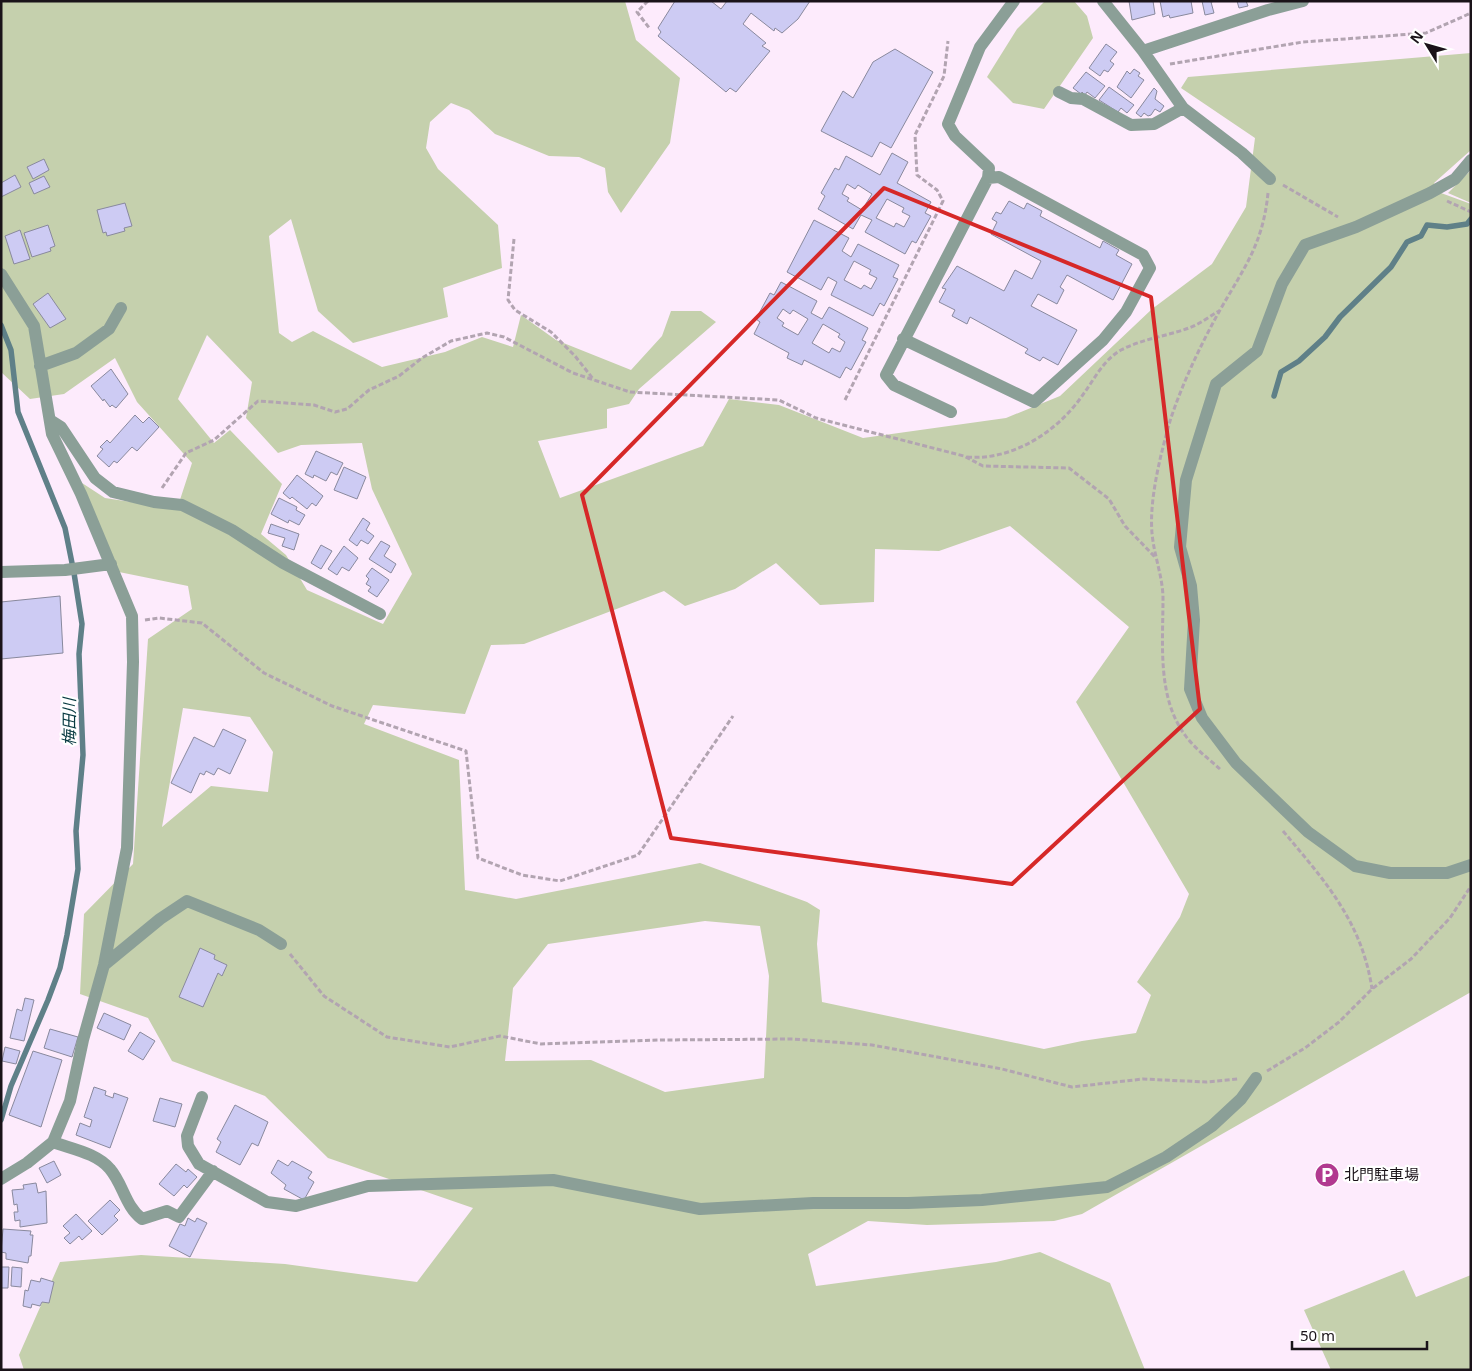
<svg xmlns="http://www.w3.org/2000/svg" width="1472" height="1371" font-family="'Noto Sans','Noto Sans JP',sans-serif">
<rect width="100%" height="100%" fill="#fdebfc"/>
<!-- green -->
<path fill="#c5d0ad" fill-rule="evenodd" d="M 1,1 L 625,1 L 636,40 L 680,78 L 670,143 L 621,213 L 608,192 L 605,168 L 579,157 L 549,156 L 495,134 L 469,110 L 451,103 L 430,122 L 426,148 L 438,169 L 498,225 L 502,268 L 443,288 L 448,317 L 353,343 L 318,311 L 291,219 L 269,236 L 279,333 L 292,342 L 313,331 L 382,367 L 445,352 L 482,337 L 513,347 L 521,315 L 556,340 L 631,370 L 662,336 L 671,311 L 701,311 L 716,322 L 639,389 L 629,404 L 607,409 L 607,428 L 538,441 L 560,498 L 703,446 L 729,399 L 779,405 L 863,438 L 1006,418 L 1060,396 L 1152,309 L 1212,264 L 1246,207 L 1255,138 L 1181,88 L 1188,77 L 1471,53 L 1471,150 L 1434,183 L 1441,193 L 1471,204 L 1471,992 L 1082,1214 L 1054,1221 L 927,1225 L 868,1221 L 808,1254 L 816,1286 L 996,1262 L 1040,1252 L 1110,1283 L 1145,1370 L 24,1370 L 19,1355 L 60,1262 L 141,1255 L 285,1264 L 417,1282 L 473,1208 L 328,1158 L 265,1096 L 172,1061 L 148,1018 L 80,994 L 84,914 L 133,864 L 148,639 L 192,609 L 188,586 L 119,572 L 82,483 L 105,498 L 177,509 L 192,463 L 137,402 L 115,358 L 64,394 L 30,399 L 1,372 ZM 207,335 L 252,382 L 246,418 L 278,453 L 301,445 L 362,443 L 372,489 L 412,574 L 383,624 L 307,590 L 286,555 L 261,534 L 282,484 L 230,430 L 214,443 L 178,399 ZM 1010,526 L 1129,627 L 1076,702 L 1189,894 L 1180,917 L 1137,982 L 1151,995 L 1136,1033 L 1082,1041 L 1044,1049 L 822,1002 L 817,944 L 820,910 L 807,902 L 700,863 L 516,899 L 465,890 L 459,760 L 364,724 L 373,705 L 465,714 L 491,645 L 524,644 L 664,591 L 685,606 L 735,589 L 776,563 L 820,605 L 874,602 L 875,549 L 939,551 ZM 183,708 L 250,717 L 273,752 L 268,792 L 211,786 L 162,827 ZM 705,921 L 760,926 L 769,976 L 764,1078 L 665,1092 L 591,1060 L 505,1061 L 513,988 L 548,944 Z
M 1045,1 L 1074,1 L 1087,16 L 1093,38 L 1044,109 L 1013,103 L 987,77 L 1017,29 Z
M 1471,170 L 1471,203 L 1448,193 Z
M 1404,1270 L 1416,1297 L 1471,1275 L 1471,1370 L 1331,1370 L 1304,1310 Z"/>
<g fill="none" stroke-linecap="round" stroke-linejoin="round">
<!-- stream -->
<path stroke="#5f8088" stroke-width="5.5" d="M 1,325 L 11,350 L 18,412 L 65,528 L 74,573 L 82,624 L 79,654 L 83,755 L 76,831 L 78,869 L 67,935 L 60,968 L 48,1000 L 11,1086 L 1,1120
M 1274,396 L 1281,372 L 1299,361 L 1325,337 L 1340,317 L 1391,267 L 1407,242 L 1421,236 L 1427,225 L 1447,227 L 1467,224 L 1471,219"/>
</g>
<!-- building -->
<path fill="#cdcbf3" stroke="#89899d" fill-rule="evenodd" d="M 675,1 L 711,1 L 721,9 L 727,1 L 810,1 L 798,19 L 782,33 L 775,28 L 774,31 L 751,13 L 743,24 L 766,43 L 762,46 L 770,51 L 736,92 L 730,88 L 726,92 L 658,36 L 661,32 L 658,28 Z
M 1129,1 L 1153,1 L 1155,14 L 1132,20 Z
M 1160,1 L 1191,1 L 1193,13 L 1170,18 L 1169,15 L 1163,17 Z
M 1202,1 L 1216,1 L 1211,2 L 1214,13 L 1205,15 Z
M 1237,1 L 1246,1 L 1248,6 L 1239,8 Z
M 1106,44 L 1117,52 L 1110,61 L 1114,64 L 1108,72 L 1104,70 L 1100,76 L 1089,68 Z
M 895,49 L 933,72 L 891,148 L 880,142 L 872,157 L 821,131 L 843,91 L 853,98 L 873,62 Z
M 1134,69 L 1140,73 L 1138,76 L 1144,80 L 1131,98 L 1117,87 L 1127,71 L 1130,74 Z
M 1086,72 L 1105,86 L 1095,98 L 1087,92 L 1085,95 L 1082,92 L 1081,94 L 1073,88 Z
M 1109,87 L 1134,105 L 1127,113 L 1121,108 L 1118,112 L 1099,100 Z
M 1154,88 L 1157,91 L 1155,99 L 1164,106 L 1160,112 L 1155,109 L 1151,115 L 1148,116 L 1144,113 L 1141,117 L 1136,113 Z
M 892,153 L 908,162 L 897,183 L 931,202 L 925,213 L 931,216 L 916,243 L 912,241 L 905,254 L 865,232 L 872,220 L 861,215 L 853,229 L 818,209 L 825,196 L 821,193 L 835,168 L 839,170 L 846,156 L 880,175 ZM 847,184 L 855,189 L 858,185 L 872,194 L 862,210 L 847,201 L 849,198 L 842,194 ZM 887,199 L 904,208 L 902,212 L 910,216 L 904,227 L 896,223 L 894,227 L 876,218 Z
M 44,159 L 49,170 L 33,179 L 27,167 Z
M 15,175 L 21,187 L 1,197 L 1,183 Z
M 44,176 L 50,187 L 34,194 L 29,183 Z
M 1009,201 L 1024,209 L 1027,203 L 1042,211 L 1040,216 L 1100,248 L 1103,241 L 1119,250 L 1116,255 L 1132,264 L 1113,300 L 1067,275 L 1060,287 L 1064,290 L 1057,304 L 1038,294 L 1031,306 L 1077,330 L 1058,365 L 1043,357 L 1040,361 L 1025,353 L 1028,349 L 970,317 L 967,324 L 952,316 L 955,310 L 939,302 L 946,289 L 942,288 L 957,266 L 1004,291 L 1015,270 L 1032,279 L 1041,261 L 991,234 L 997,222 L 992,219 L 996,212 L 1001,214 Z
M 125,203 L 132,226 L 124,228 L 125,231 L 107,236 L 106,232 L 103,233 L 97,210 Z
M 814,220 L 849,238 L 842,251 L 851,257 L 858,244 L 899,265 L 893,277 L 898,279 L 884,306 L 880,303 L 873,316 L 831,295 L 837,282 L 828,277 L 821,290 L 787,272 ZM 854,261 L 871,270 L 869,274 L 877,278 L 871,289 L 864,285 L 861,289 L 844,280 Z
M 48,225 L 55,246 L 50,248 L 51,251 L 32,257 L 24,233 Z
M 20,230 L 30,259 L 14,264 L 5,236 Z
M 781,282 L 817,301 L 811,313 L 822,319 L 829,307 L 868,328 L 862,340 L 866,342 L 851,370 L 846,367 L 840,378 L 804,360 L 802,365 L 787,358 L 789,353 L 754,334 L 760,322 L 756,319 L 770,293 L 774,295 ZM 783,309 L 790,314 L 793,310 L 808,319 L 798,335 L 782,326 L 784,323 L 777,318 ZM 823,324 L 840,334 L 838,337 L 845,342 L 840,352 L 832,348 L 829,353 L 812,343 Z
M 48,293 L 66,319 L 50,328 L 33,304 Z
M 111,369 L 128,394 L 116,408 L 112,405 L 110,407 L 104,399 L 103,401 L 91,386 Z
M 135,415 L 143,423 L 149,417 L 159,427 L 137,451 L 132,447 L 117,463 L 114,461 L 109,467 L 97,456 L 103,449 L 100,447 L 107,440 L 110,443 Z
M 316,451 L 343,463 L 337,475 L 331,472 L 326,481 L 314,475 L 313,478 L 305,474 Z
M 344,467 L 366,477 L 357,499 L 334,490 Z
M 297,475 L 323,496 L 316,506 L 312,503 L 307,509 L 292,497 L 290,499 L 283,493 Z
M 279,498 L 297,507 L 296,510 L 305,515 L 299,525 L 289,520 L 288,523 L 271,514 Z
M 363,518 L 370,523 L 366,530 L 374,536 L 368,544 L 361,540 L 357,546 L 349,540 Z
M 271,524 L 299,534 L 294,550 L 282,546 L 285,538 L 268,533 Z
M 381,541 L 390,546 L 384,556 L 396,564 L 391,573 L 369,559 Z
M 321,545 L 332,551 L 321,569 L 311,563 Z
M 344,546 L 358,558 L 349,571 L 342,567 L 337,575 L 328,569 Z
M 372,568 L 389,580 L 377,597 L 368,591 L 371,587 L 366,584 L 369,579 L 366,576 Z
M 60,596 L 63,653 L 1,659 L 1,602 Z
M 223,729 L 246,740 L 230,774 L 218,768 L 214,775 L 206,771 L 204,775 L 200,773 L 191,793 L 171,783 L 194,737 L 214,747 Z
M 200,948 L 215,955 L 214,959 L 227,965 L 222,976 L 218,973 L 203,1007 L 179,997 Z
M 25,998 L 34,1000 L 24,1041 L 10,1038 L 17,1009 L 22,1011 Z
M 104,1013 L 131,1025 L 124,1040 L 97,1028 Z
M 50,1029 L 78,1037 L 72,1057 L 44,1048 Z
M 140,1032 L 155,1041 L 143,1060 L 128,1051 Z
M 5,1047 L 20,1051 L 16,1064 L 2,1061 Z
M 33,1051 L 62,1060 L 41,1127 L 9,1115 Z
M 94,1087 L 106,1091 L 105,1095 L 113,1098 L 114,1093 L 128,1098 L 110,1148 L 76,1135 L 80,1123 L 90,1127 L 92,1120 L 84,1117 Z
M 160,1098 L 182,1104 L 175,1127 L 153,1121 Z
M 235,1105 L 268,1122 L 258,1146 L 252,1143 L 240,1165 L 216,1152 L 221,1142 L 217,1139 Z
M 278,1160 L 288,1166 L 292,1161 L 312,1172 L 308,1178 L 314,1182 L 304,1200 L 284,1189 L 286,1185 L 271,1173 Z
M 54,1161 L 61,1175 L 47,1183 L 39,1168 Z
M 176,1164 L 186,1172 L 188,1169 L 197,1177 L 187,1188 L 184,1185 L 174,1196 L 159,1184 Z
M 36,1183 L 38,1193 L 46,1191 L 47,1223 L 20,1227 L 20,1220 L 15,1221 L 14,1212 L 18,1212 L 17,1204 L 14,1205 L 12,1190 L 24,1189 L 23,1185 Z
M 110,1200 L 120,1210 L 114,1216 L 118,1220 L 102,1235 L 88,1221 Z
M 76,1214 L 92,1231 L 82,1240 L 79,1236 L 70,1244 L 64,1238 L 70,1233 L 63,1226 Z
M 188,1218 L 195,1222 L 197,1218 L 207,1223 L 190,1257 L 169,1246 L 180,1224 L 185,1226 Z
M 3,1229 L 31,1231 L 30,1235 L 33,1235 L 31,1256 L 29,1256 L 28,1263 L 6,1259 L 6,1253 L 1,1252 Z
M 1,1267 L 9,1267 L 8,1288 L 1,1288 Z
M 12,1267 L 22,1268 L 21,1287 L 11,1286 Z
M 41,1278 L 54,1282 L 49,1303 L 42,1302 L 40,1306 L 32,1304 L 31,1308 L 23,1306 L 25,1290 L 28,1291 L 31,1280 L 40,1282 Z"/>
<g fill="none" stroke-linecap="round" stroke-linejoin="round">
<!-- path -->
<path stroke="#b2a4b1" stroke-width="3" stroke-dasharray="5 2.5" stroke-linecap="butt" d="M 648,1 L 637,12 L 650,29
M 1170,64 L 1303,42 L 1426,33 L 1471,13
M 1283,185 L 1338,217
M 1447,201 L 1471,212
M 514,239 L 508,300 L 515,310 L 551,332 L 575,356 L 594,380
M 845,400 L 943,201 L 937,190 L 917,175 L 915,135 L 944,76 L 948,41
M 967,457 C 1012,461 1057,432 1082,396 C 1094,380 1103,360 1121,350 C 1142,339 1167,336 1189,328 C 1200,324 1210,316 1219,311
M 162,488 L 186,453 L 214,440 L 258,401 L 314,405 L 335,412 L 347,409 L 369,390 L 399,376 L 422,358 L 451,341 L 487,333 L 504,337 L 573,373 L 630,392 L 779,400 L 816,418 L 964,456 L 983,466 L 1069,468 L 1109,499 L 1125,526 L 1155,557
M 145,620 L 159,618 L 202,623 L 264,673 L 332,706 L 466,751 L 478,858 L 522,875 L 560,881 L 638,855 L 733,716
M 1220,769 C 1209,759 1194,748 1185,735 C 1157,697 1163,644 1163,599 C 1163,577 1154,556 1152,533 C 1149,499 1161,453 1170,421 C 1182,384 1201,344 1220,310 C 1244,268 1263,244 1268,193
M 1283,831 C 1325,881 1362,922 1372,989
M 290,954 L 324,996 L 387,1037 L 450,1047 L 500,1036 L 541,1044 L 661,1040 L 793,1039 L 872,1045 L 1002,1069 L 1072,1087 L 1143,1079 L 1206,1082 L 1238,1079
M 1267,1071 L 1305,1048 L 1339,1022 L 1372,989 L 1411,959 L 1450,918 L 1471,886"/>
<!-- minor -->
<path stroke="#8b9f97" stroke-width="12" d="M 1103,1 L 1143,51 L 1268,10 L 1303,1
M 1143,51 L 1183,108 L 1242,153 L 1270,179
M 1059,92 L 1071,98 L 1083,99 L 1131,125 L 1154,124 L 1183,108
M 1471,160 L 1455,179 L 1430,193 L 1356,227 L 1305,245 L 1282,284 L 1257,351 L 1216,384 L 1186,480 L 1180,547 L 1191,586 L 1194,620 L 1190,689 L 1202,718 L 1236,763 L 1308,832 L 1355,866 L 1390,873 L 1447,873 L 1471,865
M 1,274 L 34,326 L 52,434 L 81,494 L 132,616 L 133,662 L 127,848 L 104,965 L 83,1040 L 70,1101 L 53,1142
M 903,339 L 1034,402 L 1103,340 L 1126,312 L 1150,268 L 1143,255 L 999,177 L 988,178 L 989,168 L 955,136 L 948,124 L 980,47 L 1014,1
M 40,366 L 76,353 L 109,329 L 121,308
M 951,412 L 894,385 L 886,375 L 988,178
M 50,420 L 61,427 L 95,478 L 113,492 L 154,502 L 182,505 L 232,530 L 283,563 L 380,614
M 1,572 L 65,570 L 111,564
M 104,965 L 160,919 L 187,901 L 259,930 L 281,944
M 202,1097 L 187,1136 L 188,1146 L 199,1164 L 267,1202 L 296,1206 L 368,1186 L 553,1180 L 700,1209 L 813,1203 L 908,1203 L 982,1200 L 1107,1187 L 1166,1157 L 1212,1126 L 1241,1099 L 1256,1078
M 1,1179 L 27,1163 L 53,1142 C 72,1149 97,1153 110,1169 C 123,1184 125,1206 142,1219 L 167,1211 L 179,1217 L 213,1171"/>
</g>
<!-- marked area -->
<path fill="none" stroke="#d62828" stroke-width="4" stroke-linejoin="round" d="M 884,188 L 1151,297 L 1200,709 L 1012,884 L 671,838 L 582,495 Z"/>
<!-- icons -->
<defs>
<symbol id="parking-disc" viewBox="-11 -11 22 22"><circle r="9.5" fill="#b1398f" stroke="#fff"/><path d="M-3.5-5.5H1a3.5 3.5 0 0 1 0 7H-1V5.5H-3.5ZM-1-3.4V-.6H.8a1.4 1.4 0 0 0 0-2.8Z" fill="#fff"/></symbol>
</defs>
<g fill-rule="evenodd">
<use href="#parking-disc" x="1313" y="1161" width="28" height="28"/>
</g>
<g text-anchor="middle" stroke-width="4.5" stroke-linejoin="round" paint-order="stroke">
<!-- poi labels -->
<g font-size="15" fill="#1a1319" stroke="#fff" text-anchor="start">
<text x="1344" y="1180">北門駐車場</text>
</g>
<!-- water labels -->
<g font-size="16" font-style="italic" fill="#073940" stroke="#fff">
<text transform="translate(69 722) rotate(-90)" y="6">梅田川</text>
</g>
</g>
<!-- border -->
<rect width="1472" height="1371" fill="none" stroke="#1a1319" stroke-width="5"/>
<!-- north arrow -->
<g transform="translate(1427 45) rotate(307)" stroke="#ffffff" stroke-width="4" paint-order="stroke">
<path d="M0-4L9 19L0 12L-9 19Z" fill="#1a1319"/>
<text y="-8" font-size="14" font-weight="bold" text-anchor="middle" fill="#1a1319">N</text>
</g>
<!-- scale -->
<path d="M1292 1341v8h135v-8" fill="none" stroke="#1a1319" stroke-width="2.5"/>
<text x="1300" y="1341" font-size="15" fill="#1a1319" stroke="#ffffff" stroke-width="4" paint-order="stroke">50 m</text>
</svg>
